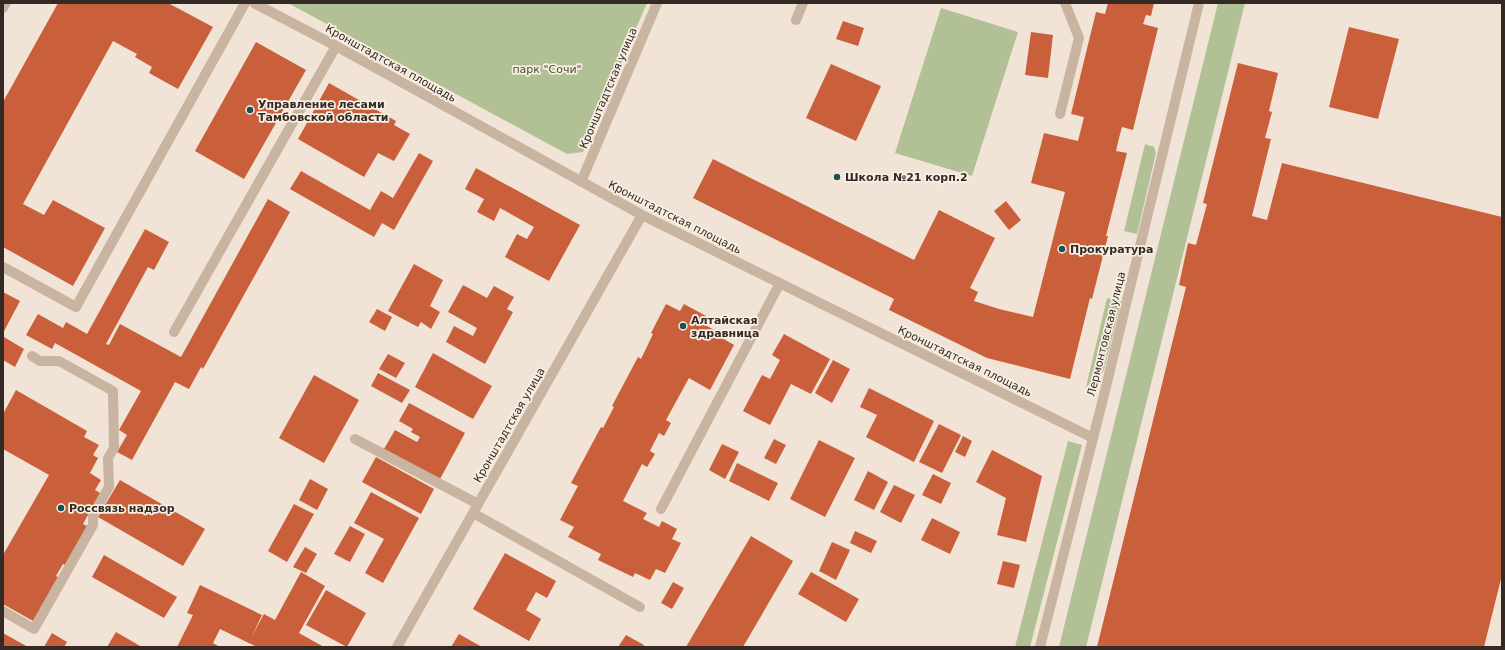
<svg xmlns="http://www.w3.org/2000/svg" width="1505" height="650" font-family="'DejaVu Sans',sans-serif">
<rect width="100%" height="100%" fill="#f1e4d6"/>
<!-- green -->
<path fill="#b2c096" d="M 288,3 L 647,3 L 583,152 L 567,154 Z
M 1218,3 L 1245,3 L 1086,647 L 1059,647 Z
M 941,8 L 1018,32 L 972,176 L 895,153 Z
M 1145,144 L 1154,147 L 1156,153 L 1137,234 L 1124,231 Z
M 1107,298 L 1121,301 L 1104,370 L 1098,378 L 1086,387 Z
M 1068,441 L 1082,445 L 1030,647 L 1015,647 Z"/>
<!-- building -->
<path fill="#ca5f3b" d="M 58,3 L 168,3 L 213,27 L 178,89 L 149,73 L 152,67 L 135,57 L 137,54 L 113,41 L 23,204 L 44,215 L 53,200 L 105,228 L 73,286 L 3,247 L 3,102 Z
M 1108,3 L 1154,3 L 1151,16 L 1146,15 L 1143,24 L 1158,28 L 1133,130 L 1122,127 L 1119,138 L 1116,151 L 1127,153 L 1106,236 L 1108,236 L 1092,299 L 1090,298 L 1070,379 L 987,358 L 889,310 L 894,299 L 693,198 L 713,159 L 914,260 L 939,210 L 995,238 L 970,288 L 978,292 L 974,301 L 999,309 L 1033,317 L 1065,192 L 1031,183 L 1044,133 L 1078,141 L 1084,117 L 1071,114 L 1096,12 L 1105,14 Z
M 843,21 L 864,28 L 858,46 L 836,39 Z
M 1349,27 L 1399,39 L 1378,119 L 1329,107 Z
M 1031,32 L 1053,35 L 1048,78 L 1025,75 Z
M 256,42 L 306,70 L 244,179 L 195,151 Z
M 1238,63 L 1278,73 L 1269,111 L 1272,112 L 1265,138 L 1271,139 L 1252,216 L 1267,220 L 1282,163 L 1502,217 L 1502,575 L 1484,647 L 1097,647 L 1186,287 L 1179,285 L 1188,243 L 1196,245 L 1207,204 L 1203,203 Z
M 831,64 L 881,86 L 856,141 L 806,118 Z
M 329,83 L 396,121 L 394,125 L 410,134 L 394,161 L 378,153 L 364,177 L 298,139 Z
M 419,153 L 433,161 L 394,230 L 382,223 L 374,237 L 290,189 L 301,171 L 370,210 L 381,191 L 393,198 Z
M 476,168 L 580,225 L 549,281 L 505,257 L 517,234 L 527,239 L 534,227 L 500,208 L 494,221 L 477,212 L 484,199 L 465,189 Z
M 268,199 L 290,212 L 203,369 L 201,367 L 189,389 L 175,382 L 132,460 L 117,452 L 127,435 L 119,430 L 141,391 L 55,343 L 52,349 L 26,335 L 38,314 L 63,328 L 66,322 L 87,334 L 145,229 L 169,242 L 154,270 L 148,267 L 106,344 L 109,345 L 120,324 L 181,357 Z
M 1006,201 L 1021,220 L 1009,230 L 994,211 Z
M 414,264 L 443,280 L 430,306 L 440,312 L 431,329 L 421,322 L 418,327 L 388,311 Z
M 463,285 L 487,298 L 494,286 L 514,297 L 507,309 L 513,312 L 485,364 L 446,342 L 454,326 L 473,336 L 477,328 L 448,312 Z
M 3,292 L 20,301 L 3,333 Z
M 666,304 L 680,311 L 684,304 L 708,317 L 703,324 L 724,335 L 722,338 L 734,345 L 710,390 L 689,378 L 666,420 L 671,423 L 664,436 L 659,433 L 650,451 L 655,454 L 647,467 L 642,464 L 623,501 L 647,513 L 643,519 L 659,527 L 662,521 L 677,529 L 672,539 L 681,543 L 665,573 L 656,569 L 650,580 L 635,573 L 633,577 L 598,560 L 601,554 L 568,537 L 574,527 L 560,520 L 578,486 L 571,483 L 601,427 L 603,428 L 614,407 L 612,406 L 638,357 L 641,359 L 653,334 L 651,333 Z
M 377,309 L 392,317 L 385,331 L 369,322 Z
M 784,334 L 830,359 L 811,394 L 791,384 L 770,425 L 743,411 L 762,375 L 770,379 L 780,360 L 772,355 Z
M 4,337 L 24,349 L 15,367 L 3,360 Z
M 433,353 L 492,386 L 473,419 L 415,387 Z
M 388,354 L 405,363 L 396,378 L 379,369 Z
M 833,360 L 850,369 L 832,403 L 815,393 Z
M 378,373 L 410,390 L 402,403 L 371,386 Z
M 314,375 L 359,400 L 324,463 L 279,438 Z
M 869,388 L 934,421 L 914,462 L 866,437 L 877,415 L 860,407 Z
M 16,390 L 87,431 L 84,437 L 99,445 L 93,455 L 98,458 L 90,473 L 101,480 L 95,490 L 100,493 L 83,524 L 87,526 L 65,565 L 63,564 L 56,576 L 58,577 L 33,621 L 3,604 L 3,555 L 49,475 L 3,449 L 3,414 Z
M 409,403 L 465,433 L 440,479 L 384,449 L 395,430 L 417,442 L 420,437 L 411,432 L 413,429 L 399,421 Z
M 939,424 L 961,435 L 942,473 L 919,462 Z
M 963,436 L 972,441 L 965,457 L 955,452 Z
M 774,439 L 786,445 L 776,464 L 764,458 Z
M 819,440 L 855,458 L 825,517 L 790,499 Z
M 722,444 L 739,452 L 725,479 L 709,470 Z
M 992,450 L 1042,476 L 1026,542 L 997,535 L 1006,498 L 976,482 Z
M 376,457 L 434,489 L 421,514 L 362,482 Z
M 737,463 L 778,483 L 769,501 L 729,481 Z
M 868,471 L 888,482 L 874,510 L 854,500 Z
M 933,474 L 951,483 L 941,504 L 922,495 Z
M 310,479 L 328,489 L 317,510 L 299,500 Z
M 120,480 L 205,529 L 183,566 L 98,517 Z
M 894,485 L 915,495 L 901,523 L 880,512 Z
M 371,492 L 419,518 L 383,583 L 365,573 L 384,539 L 354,523 Z
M 294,504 L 314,514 L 287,562 L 268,551 Z
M 932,518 L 960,532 L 950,554 L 921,540 Z
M 350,526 L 365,534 L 350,562 L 334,554 Z
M 855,531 L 877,541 L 871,553 L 850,543 Z
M 751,536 L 793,561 L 743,647 L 686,647 Z
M 832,542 L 850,550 L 836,580 L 819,571 Z
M 305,547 L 317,554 L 306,573 L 293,567 Z
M 505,553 L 556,581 L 547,598 L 536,592 L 526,610 L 541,619 L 529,641 L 473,609 Z
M 104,555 L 177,597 L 164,618 L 92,577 Z
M 1003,561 L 1020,565 L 1014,588 L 997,584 Z
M 301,572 L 325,586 L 299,633 L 324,647 L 257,647 L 220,629 L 213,643 L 218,646 L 217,647 L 177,647 L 193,615 L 187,613 L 200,585 L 262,615 L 252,636 L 264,614 L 275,620 Z
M 811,572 L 859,599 L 846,622 L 798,594 Z
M 673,582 L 684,588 L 672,609 L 661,603 Z
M 326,590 L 366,613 L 347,647 L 306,625 Z
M 116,632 L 142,647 L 107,647 Z
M 3,633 L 28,647 L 3,647 Z
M 52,633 L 67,642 L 64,647 L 44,647 Z
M 459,634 L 482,647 L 451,647 Z
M 626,635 L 644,645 L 643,647 L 618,647 Z"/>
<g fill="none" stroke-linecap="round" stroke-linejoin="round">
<!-- lane -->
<path stroke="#c9b4a2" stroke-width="10" d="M 796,20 L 803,3
M 1060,114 L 1079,38 L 1065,3
M 3,267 L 76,307 L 245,3
M 174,332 L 336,46
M 355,439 L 478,504
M 661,509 L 780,283
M 473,513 L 640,607
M 3,611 L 34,629 L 93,525 L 93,515 L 109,487 L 108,458 L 114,448 L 113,391 L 59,361 L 40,361 L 32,356"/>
<!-- street -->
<path stroke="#c9b4a2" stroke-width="10" d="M 254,3 L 336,46 L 642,215 L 1093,438
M 3,8 L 6,3
M 581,182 L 657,3
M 397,647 L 642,215
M 1040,647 L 1104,395 L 1199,3"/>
</g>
<!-- markers -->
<g fill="#195156" stroke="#f9efe2" stroke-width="1.5">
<circle cx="250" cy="110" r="4"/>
<circle cx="837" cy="177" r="4"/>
<circle cx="1062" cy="249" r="4"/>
<circle cx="683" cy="326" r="4"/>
<circle cx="61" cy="508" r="4"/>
</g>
<g text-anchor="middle" stroke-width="3.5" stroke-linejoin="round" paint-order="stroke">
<!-- street labels -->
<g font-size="11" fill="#332925" stroke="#f9efe2">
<text transform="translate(391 63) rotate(29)" y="4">Кронштадтская площадь</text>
<text transform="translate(608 88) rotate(-67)" y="4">Кронштадтская улица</text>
<text transform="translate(675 217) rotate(27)" y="4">Кронштадтская площадь</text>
<text transform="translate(1106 334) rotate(-76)" y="4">Лермонтовская улица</text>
<text transform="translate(965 361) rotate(26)" y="4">Кронштадтская площадь</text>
<text transform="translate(509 425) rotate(-60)" y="4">Кронштадтская улица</text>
</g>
<!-- park labels -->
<g font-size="11" fill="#425228" stroke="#f9efe2">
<text x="547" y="73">парк "Сочи"</text>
</g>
<!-- poi labels -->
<g font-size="11" font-weight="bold" fill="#332925" stroke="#f9efe2" text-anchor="start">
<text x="258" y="108">Управление лесами<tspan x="258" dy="13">Тамбовской области</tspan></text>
<text x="845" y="181">Школа №21 корп.2</text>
<text x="1070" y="253">Прокуратура</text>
<text x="691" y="324">Алтайская<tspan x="691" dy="13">здравница</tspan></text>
<text x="69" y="512">Россвязь надзор</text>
</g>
</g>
<!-- border -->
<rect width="1505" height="650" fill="none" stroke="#332925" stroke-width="8"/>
</svg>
